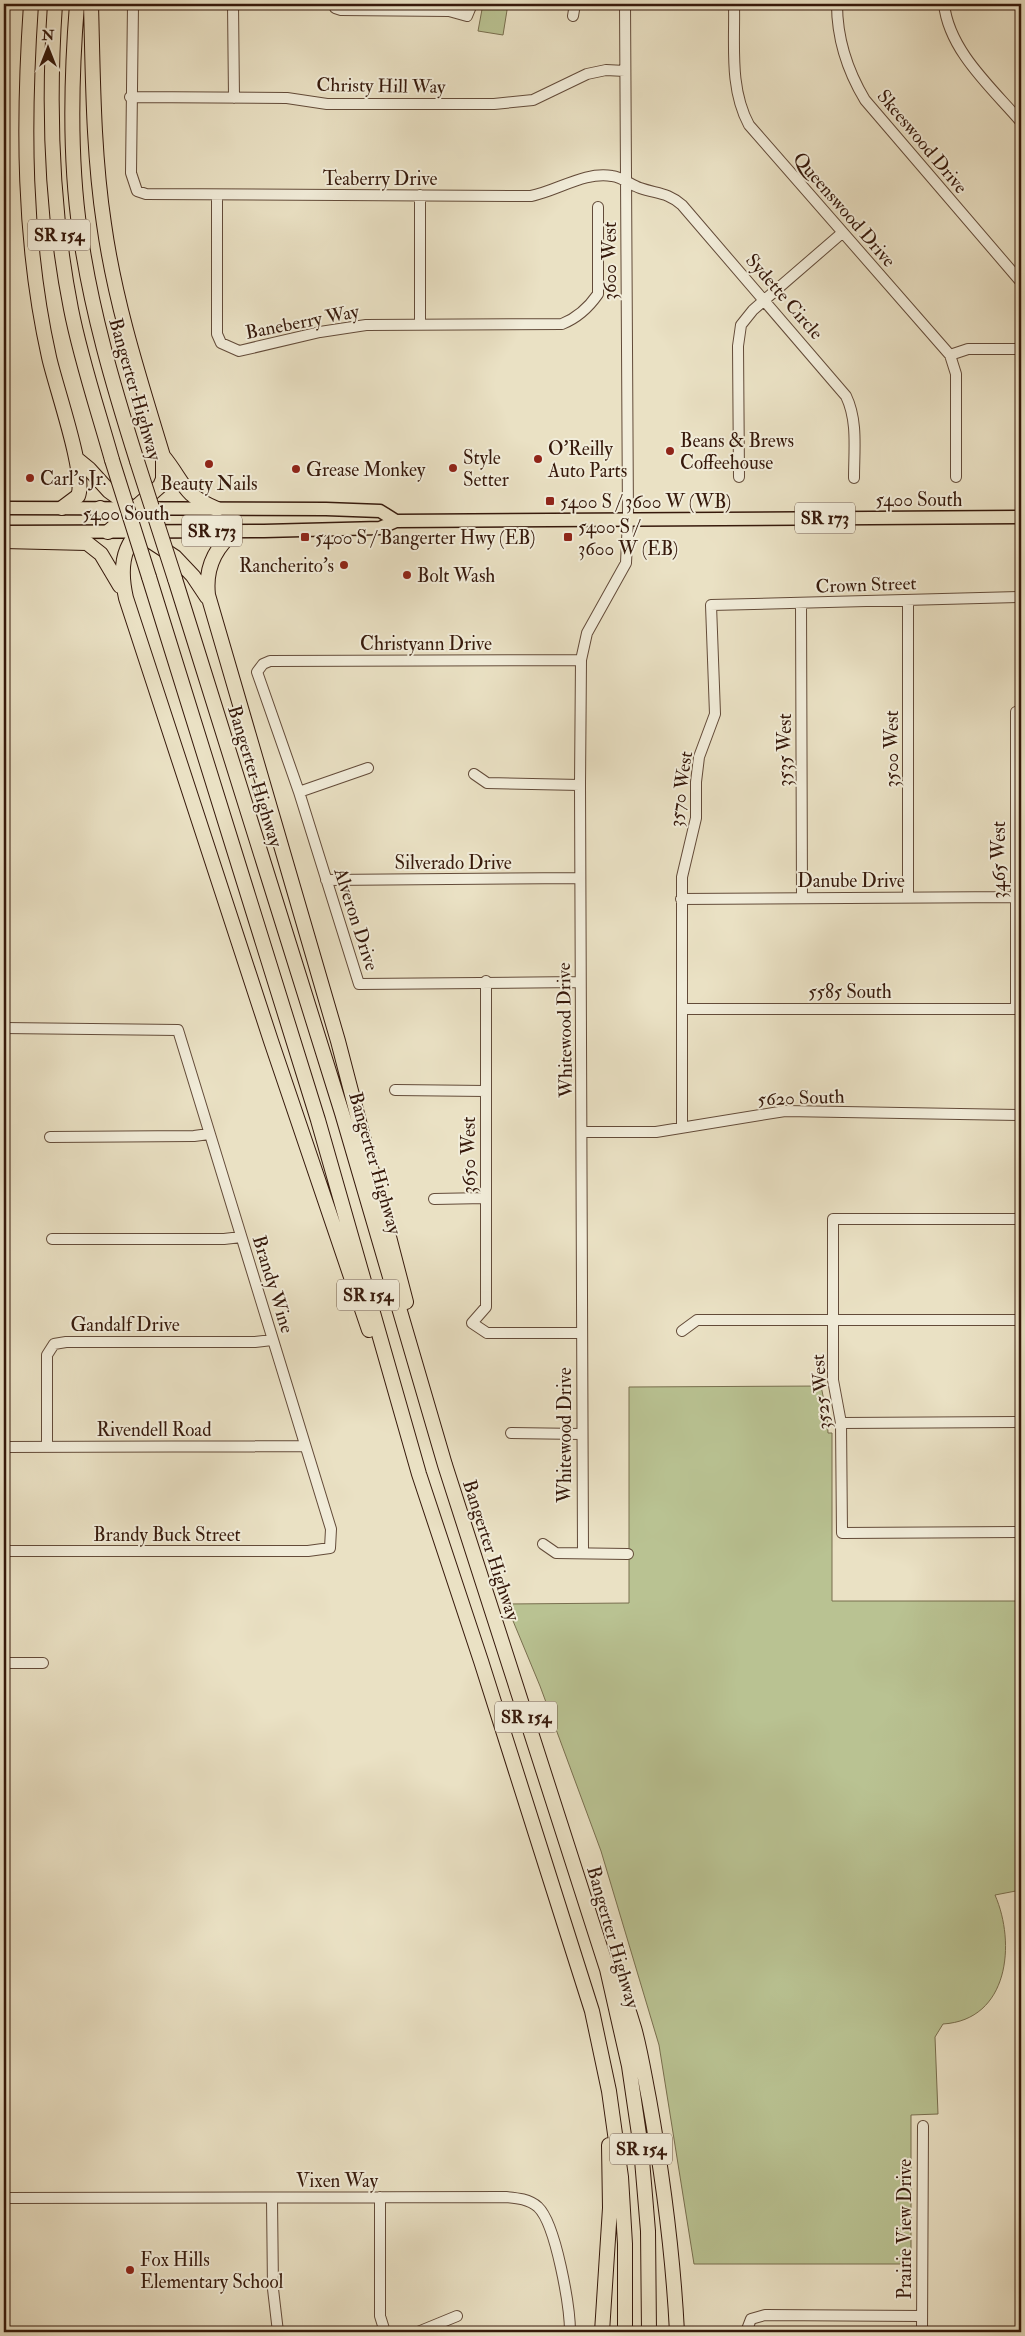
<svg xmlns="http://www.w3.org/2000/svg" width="1025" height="2336" font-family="'IM FELL Double Pica',serif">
<rect width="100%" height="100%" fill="#eae1c4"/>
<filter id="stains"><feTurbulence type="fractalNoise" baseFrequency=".004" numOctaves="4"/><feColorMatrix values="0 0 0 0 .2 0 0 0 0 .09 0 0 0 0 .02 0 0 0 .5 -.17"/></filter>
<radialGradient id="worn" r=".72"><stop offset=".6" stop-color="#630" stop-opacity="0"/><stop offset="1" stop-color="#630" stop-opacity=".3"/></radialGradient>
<!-- green -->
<path fill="#b9c292" stroke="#786e4e" d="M 483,4 L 508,4 L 503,35 L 478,31 Z
M 821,1386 L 827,1415 L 828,1433 L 832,1433 L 832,1601 L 1021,1601 L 1021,1890 L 995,1895 C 1016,1943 1009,2020 943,2024 L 935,2037 L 938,2114 L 911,2115 L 911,2264 L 694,2264 L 659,2045 L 601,1851 L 540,1686 L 506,1604 L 629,1603 L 629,1387 Z"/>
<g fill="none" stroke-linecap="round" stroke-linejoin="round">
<defs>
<path id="minor" d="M 133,4 L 131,173 L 137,191 L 146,194 L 531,196 C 557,191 585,171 612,176 C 622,177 631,185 640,188 C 657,194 667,192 682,205 L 846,396 C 858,421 854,450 854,478
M 233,4 L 234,98
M 334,4 L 335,8 L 341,10 L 449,11 L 467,16 L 472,4
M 734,4 C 735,44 729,88 749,125 L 950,355 L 956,374 L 956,477
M 837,4 C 837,39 847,70 865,100 L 1021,282
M 944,4 C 949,51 992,88 1021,122
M 573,16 L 575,4
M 130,97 L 287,98 L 327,104 L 494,104 L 533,100 L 587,74 L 606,70 L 625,71
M 217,195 L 217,334 L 221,343 L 239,351 L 320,332 L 366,325 L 562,324 C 577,318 589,307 598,294 L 598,207
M 420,195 L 420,325
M 950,355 L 968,349 L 1021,349
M 739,477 L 738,346 L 741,325 L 753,310 L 842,233
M 908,600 L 908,897
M 801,603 L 802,897
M 474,774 L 487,783 L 580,785
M 299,792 L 368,768
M 326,880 L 580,878
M 681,899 L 1020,897
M 486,981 L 486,1307 L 472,1323 L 487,1333 L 581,1333
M 580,982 L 359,984 L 299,792 L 257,672 L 263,664 L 270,661 L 581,660
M 683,1009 L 1016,1009 L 1016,712 L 1021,710
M 4,1028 L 178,1030 L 331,1529 L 330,1548 L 308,1551 L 4,1551
M 395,1090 L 486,1091
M 682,1127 L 682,877 L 696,818 L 696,782 L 699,757 L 715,714 L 711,605 L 1021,597
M 582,1132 L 656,1132 L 785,1111 L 1021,1115
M 50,1137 L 194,1136 L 209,1134
M 434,1199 L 485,1198
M 1021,1219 L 833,1219 L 833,1380 L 841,1423 L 842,1533 L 1021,1532
M 52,1239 L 224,1239 L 241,1237
M 682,1331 L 697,1320 L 1021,1320
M 841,1423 L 1021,1422
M 511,1433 L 581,1434
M 4,1447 L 305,1446
M 47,1447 L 47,1355 L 54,1344 L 66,1342 L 255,1342 L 272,1340
M 543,1544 L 556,1553 L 628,1554
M 583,1553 L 580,785 L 581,660 L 587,633 L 626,563 L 628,519 L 625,4
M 4,1663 L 43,1663
M 380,2197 L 380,2316 L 385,2332
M 4,2198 L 506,2197 C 517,2198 529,2199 538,2207 C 556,2224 570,2307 570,2332
M 272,2198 L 273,2289 L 278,2332
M 418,2332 L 457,2316
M 746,2332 L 751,2319 L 765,2315 L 921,2316
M 922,2332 L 923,2126"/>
<path id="major" d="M 4,508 L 326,509 L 380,511 L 396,521
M 4,532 L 264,531 L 380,528 L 396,521 L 1021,517"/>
<path id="highway" d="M 31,4 C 23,122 23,241 49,357 C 55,385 87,475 78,496 L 62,508
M 55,4 C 48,107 51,208 71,309 C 81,360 98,410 112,460
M 77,4 C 71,79 69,156 80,232 C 91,310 113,385 137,461
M 91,4 C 93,77 93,151 104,224 C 115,303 140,380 163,456 L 163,479 L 160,486 L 108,532
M 163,456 C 185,483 181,494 217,509
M 78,460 L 89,469 L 109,491 L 131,507
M 100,508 L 175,557 L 193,576 L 207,597
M 157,509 C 129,540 116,554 126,598 L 271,1041 L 369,1330
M 236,531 C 215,547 205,568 208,595 L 338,1041 L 406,1302
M 4,541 L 87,543 L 101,554 L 120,586
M 149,577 L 318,1120 L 419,1474 L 481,1661 L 592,2011 L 609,2091 L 621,2177 L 625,2244 L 625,2332
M 175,579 L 342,1113 L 445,1465 L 607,1969 L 629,2066 L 641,2148 L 648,2231 L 649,2332
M 614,1980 C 636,2016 641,2059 649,2099 C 663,2177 673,2254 677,2332
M 602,2332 L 610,2208 L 609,2145"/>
</defs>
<!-- minor casing -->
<use href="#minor" stroke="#634b39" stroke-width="12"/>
<!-- major casing -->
<use href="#major" stroke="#36190b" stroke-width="15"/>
<!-- highway casing -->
<use href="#highway" stroke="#36190b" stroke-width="16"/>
<!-- minor -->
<use href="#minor" stroke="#f1ecd9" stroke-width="10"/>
<!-- major -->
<use href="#major" stroke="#eae1c4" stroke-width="12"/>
<!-- highway -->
<use href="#highway" stroke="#eae1c4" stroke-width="14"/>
<defs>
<path id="highway-bridge" d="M 112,460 L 149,577
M 137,461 L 175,579"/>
</defs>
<!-- highway-bridge casing -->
<use href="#highway-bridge" stroke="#36190b" stroke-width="16" stroke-linecap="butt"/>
<!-- highway-bridge -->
<use href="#highway-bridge" stroke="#eae1c4" stroke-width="14"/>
</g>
<!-- markers -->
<g fill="#8f2418" stroke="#f1ecd9" stroke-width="2">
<circle cx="670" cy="451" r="5"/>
<circle cx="538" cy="459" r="5"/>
<circle cx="209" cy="464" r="5"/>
<circle cx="453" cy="468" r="5"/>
<circle cx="296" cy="469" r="5"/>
<circle cx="30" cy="478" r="5"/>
<rect x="545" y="496" width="10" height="10" rx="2.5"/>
<rect x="300" y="532" width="10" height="10" rx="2.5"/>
<rect x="563" y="532" width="10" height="10" rx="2.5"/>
<circle cx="344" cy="565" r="5"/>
<circle cx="407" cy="575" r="5"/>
<circle cx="130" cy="2270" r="5"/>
</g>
<g text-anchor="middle" stroke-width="4" stroke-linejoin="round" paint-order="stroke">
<!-- shield labels -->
<g fill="#f1ecd9" stroke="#6e5849" stroke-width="1">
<rect x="28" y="219.5" width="62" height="31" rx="4"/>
<rect x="795" y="502.5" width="60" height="31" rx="4"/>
<rect x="182" y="515.5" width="60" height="31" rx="4"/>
<rect x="337" y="1279.5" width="62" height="31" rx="4"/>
<rect x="495" y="1701.5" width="62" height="31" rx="4"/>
<rect x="610" y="2133.5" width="62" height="31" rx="4"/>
</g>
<g font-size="18" font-weight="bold" fill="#36190b">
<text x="59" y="241">SR 154</text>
<text x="825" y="524">SR 173</text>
<text x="212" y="537">SR 173</text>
<text x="368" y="1301">SR 154</text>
<text x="526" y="1723">SR 154</text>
<text x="641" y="2155">SR 154</text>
</g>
<!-- street labels -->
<g font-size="19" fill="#36190b" stroke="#f1ecd9">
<text transform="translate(381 85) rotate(1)" y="7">Christy Hill Way</text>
<text transform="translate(923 141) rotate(50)" y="7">Skeeswood Drive</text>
<text x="380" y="185">Teaberry Drive</text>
<text transform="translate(845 209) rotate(49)" y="7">Queenswood Drive</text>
<text transform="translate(609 261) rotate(-90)" y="7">3600 West</text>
<text transform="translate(785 296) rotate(49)" y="7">Sydette Circle</text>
<text transform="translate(302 321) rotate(-11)" y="7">Baneberry Way</text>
<text transform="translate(136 389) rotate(74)" y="7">Bangerter Highway</text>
<text x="919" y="506">5400 South</text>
<text x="126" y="520">5400 South</text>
<text transform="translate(866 584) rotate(-2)" y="7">Crown Street</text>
<text x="426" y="650">Christyann Drive</text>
<text transform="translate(891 749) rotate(-90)" y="7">3500 West</text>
<text transform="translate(784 750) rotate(-90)" y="7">3535 West</text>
<text transform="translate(256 776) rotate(73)" y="7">Bangerter Highway</text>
<text transform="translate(680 789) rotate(-82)" y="7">3570 West</text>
<text transform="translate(998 860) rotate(-90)" y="7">3465 West</text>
<text x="453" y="869">Silverado Drive</text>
<text x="851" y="887">Danube Drive</text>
<text transform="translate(357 919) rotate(72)" y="7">Alveron Drive</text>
<text x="850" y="998">5585 South</text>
<text transform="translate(564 1030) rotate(-91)" y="7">Whitewood Drive</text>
<text transform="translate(801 1097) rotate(-2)" y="7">5620 South</text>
<text transform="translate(468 1155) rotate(-90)" y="7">3650 West</text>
<text transform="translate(376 1163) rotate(74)" y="7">Bangerter Highway</text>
<text transform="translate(274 1284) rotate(73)" y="7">Brandy Wine</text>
<text x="125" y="1331">Gandalf Drive</text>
<text transform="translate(820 1392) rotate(-95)" y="7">3525 West</text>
<text x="154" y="1436">Rivendell Road</text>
<text transform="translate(564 1435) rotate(-90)" y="7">Whitewood Drive</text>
<text x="167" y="1541">Brandy Buck Street</text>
<text transform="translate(492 1550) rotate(72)" y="7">Bangerter Highway</text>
<text transform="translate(614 1937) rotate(74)" y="7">Bangerter Highway</text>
<text x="337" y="2187">Vixen Way</text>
<text transform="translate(904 2229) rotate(-90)" y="7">Prairie View Drive</text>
</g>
<!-- poi labels -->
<g font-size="19" fill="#36190b" stroke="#f1ecd9" text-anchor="start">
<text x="680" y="447">Beans &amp; Brews<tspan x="680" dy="22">Coffeehouse</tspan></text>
<text x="548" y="455">O'Reilly<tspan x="548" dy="22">Auto Parts</tspan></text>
<text x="463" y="464">Style<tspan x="463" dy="22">Setter</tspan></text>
<text x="306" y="476">Grease Monkey</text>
<text x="40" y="485">Carl's Jr.</text>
<text x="209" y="490" text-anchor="middle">Beauty Nails</text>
<text x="560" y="508">5400 S / 3600 W (WB)</text>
<text x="578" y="533">5400 S /<tspan x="578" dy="22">3600 W (EB)</tspan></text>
<text x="315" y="544">5400 S / Bangerter Hwy (EB)</text>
<text x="334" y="572" text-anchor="end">Rancherito's</text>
<text x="417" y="582">Bolt Wash</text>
<text x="140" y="2266">Fox Hills<tspan x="140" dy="22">Elementary School</tspan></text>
</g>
</g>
<!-- margin -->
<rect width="1025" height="2336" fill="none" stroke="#eae1c4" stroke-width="20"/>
<rect x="5" y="5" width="1015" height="2326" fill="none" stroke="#36190b" stroke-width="2.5"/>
<rect x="10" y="10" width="1005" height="2316" fill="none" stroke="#36190b"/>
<!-- north arrow -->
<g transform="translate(48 48)" stroke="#f1ecd9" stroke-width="4" paint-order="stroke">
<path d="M0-4L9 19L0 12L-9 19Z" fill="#36190b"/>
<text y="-8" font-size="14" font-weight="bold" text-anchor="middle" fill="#36190b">N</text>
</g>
<rect width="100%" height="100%" filter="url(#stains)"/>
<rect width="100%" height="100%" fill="url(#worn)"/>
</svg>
